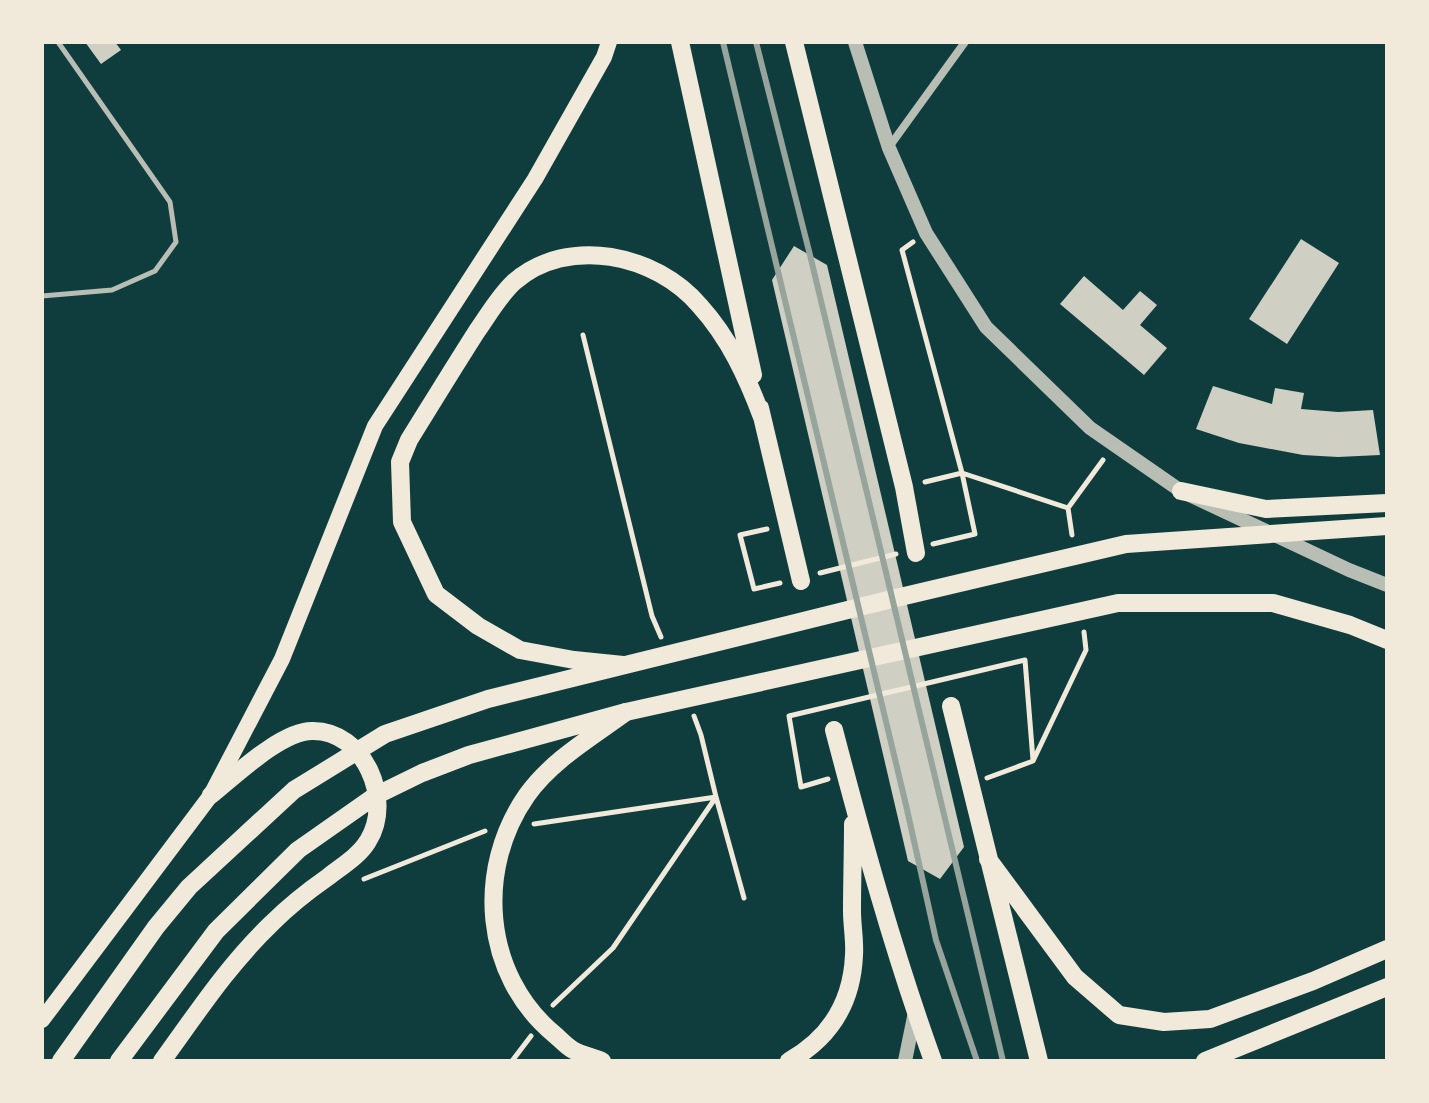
<svg xmlns="http://www.w3.org/2000/svg" width="1429" height="1103" font-family="'Noto Serif',serif">
<rect width="100%" height="100%" fill="#0f3d3e"/>
<!-- building -->
<path fill="#cfcfc3" d="M 85,42 L 115,42 L 121,50 L 101,64 Z
M 1301,239 L 1339,263 L 1287,344 L 1249,319 Z
M 794,246 L 827,265 L 964,847 L 940,879 L 908,861 L 772,280 Z
M 1084,276 L 1123,310 L 1140,291 L 1157,305 L 1140,325 L 1167,348 L 1144,375 L 1060,304 Z
M 1213,386 L 1272,404 L 1275,388 L 1304,393 L 1301,409 L 1338,412 L 1373,410 L 1380,455 L 1338,457 L 1303,455 L 1239,443 L 1196,429 Z"/>
<g fill="none" stroke-linecap="round" stroke-linejoin="round">
<!-- path -->
<path stroke="#f1e9da" stroke-width="5" d="M 913,242 L 902,250 L 962,473 L 975,534 L 933,544
M 583,335 L 652,616 L 661,637
M 925,482 L 962,473 L 1068,508 L 1072,535
M 1068,508 L 1103,460
M 767,529 L 740,535 L 754,589 L 780,583
M 820,573 L 896,554
M 987,778 L 1033,761 L 1086,650 L 1084,632
M 828,779 L 801,787 L 789,716 L 1025,660 L 1033,760
M 534,824 L 716,797 L 744,898
M 364,879 L 485,831
M 553,1005 L 613,948 L 716,797 L 701,735 L 694,716
M 512,1061 L 531,1036"/>
<!-- service -->
<path stroke="#b8beb3" stroke-width="5" d="M 42,296 L 112,290 L 155,271 L 176,242 L 170,202 L 58,42"/>
<!-- minor -->
<path stroke="#b8beb3" stroke-width="8" d="M 889,147 L 965,42"/>
<!-- tertiary -->
<path stroke="#b8beb3" stroke-width="14" d="M 855,42 L 889,148 L 926,233 L 986,327 L 1090,428 L 1181,491 L 1349,570 L 1387,585
M 905,1061 L 915,1012"/>
<!-- secondary -->
<path stroke="#f1e9da" stroke-width="16" d="M 42,1020 L 211,795 L 282,659 L 375,426 L 535,179 L 604,57 L 609,42"/>
<!-- primary -->
<path stroke="#f1e9da" stroke-width="18" d="M 1181,491 L 1266,509 L 1387,503
M 61,1061 L 156,927 L 189,887 L 294,790 L 385,734 L 488,699 L 896,598 L 1126,544 L 1387,526
M 119,1061 L 216,931 L 298,850 L 375,796 L 422,773 L 469,755 L 626,712 L 1118,603 L 1273,603 L 1350,625 L 1387,640
M 162,1061 C 197,1013 228,965 272,923 C 289,906 308,891 328,877 C 342,866 359,856 368,841 C 394,800 364,730 312,731 C 281,731 235,776 211,795"/>
<!-- trunk -->
<path stroke="#f1e9da" stroke-width="18" d="M 680,42 L 753,375
M 794,42 L 904,487 L 916,553
M 760,408 L 801,581
M 623,665 L 574,660 L 520,650 L 478,626 L 436,594 L 402,522 L 400,462 L 409,440 C 432,403 454,367 477,331 C 489,314 499,296 514,282 C 568,235 656,254 700,306 C 729,338 747,377 762,417
M 951,706 L 1039,1061
M 834,730 C 863,841 894,953 933,1061
M 988,859 L 1075,977 L 1119,1015 L 1164,1022 L 1210,1019 L 1313,981 L 1387,949
M 602,1061 C 592,1057 582,1055 573,1050 C 566,1046 560,1039 554,1034 C 483,975 475,869 527,795 C 552,760 592,737 626,712
M 789,1061 C 830,1038 852,1002 854,955 C 855,940 852,926 852,911 C 852,882 853,853 853,824
M 1205,1061 L 1387,987"/>
<!-- rail -->
<path stroke="#97a49c" stroke-width="6" d="M 723,42 L 906,805 L 936,940 L 977,1061
M 756,42 L 810,255 L 1003,1061"/>
</g>
<!-- border -->
<rect width="1429" height="1103" fill="none" stroke="#f1e9da" stroke-width="88"/>
</svg>
